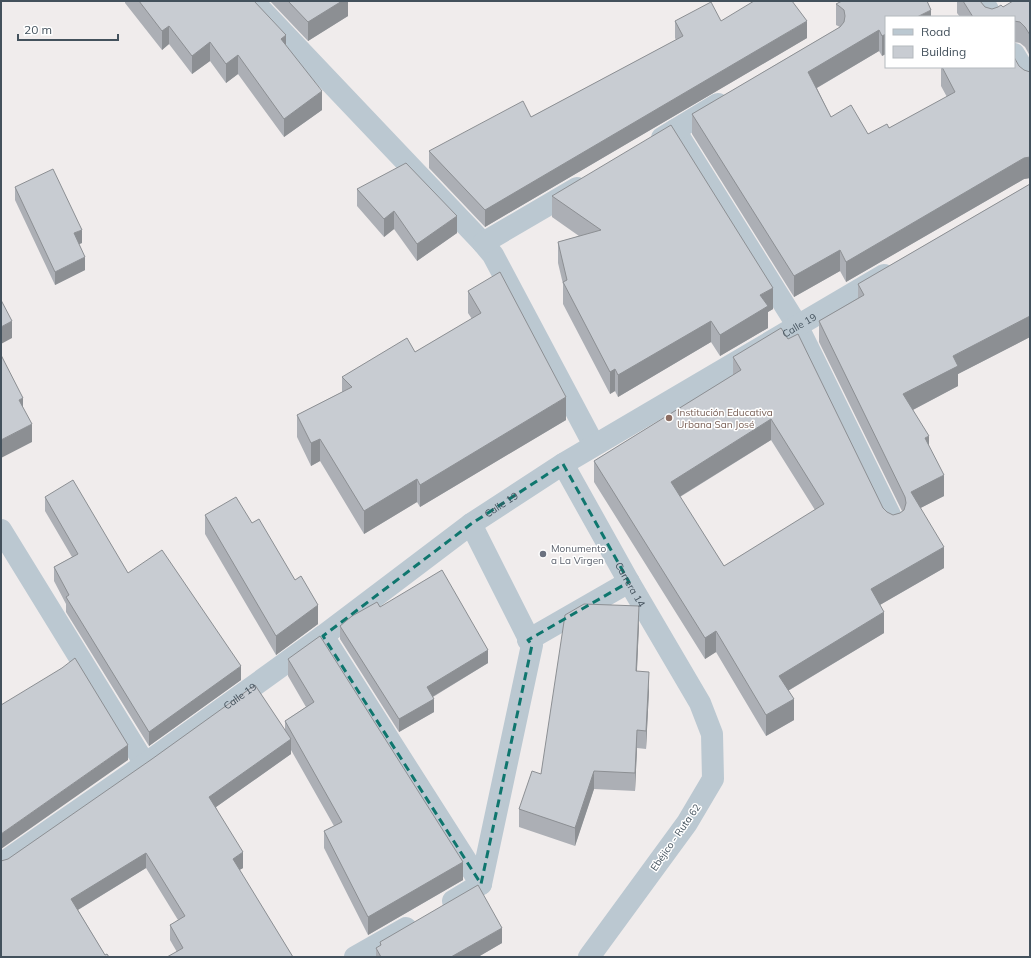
<svg xmlns="http://www.w3.org/2000/svg" width="1031" height="958" font-family="Mulish,sans-serif">
<rect width="100%" height="100%" fill="#f0ecec"/>
<g fill="none" stroke-linecap="round" stroke-linejoin="round">
<!-- minor -->
<g stroke="#bbc8d1" stroke-width="22">
<path d="M 253,1 L 483,243 L 493,255 L 594,445"/>
<path d="M 983,1 L 992,17"/>
<path d="M 1014,54 L 1030,80"/>
<path d="M 675,130 L 797,325 L 894,523"/>
<path d="M 662,138 L 718,104"/>
<path d="M 483,243 L 577,188"/>
<path id="s1" d="M 563,464 L 629,582 L 700,703 L 712,734 L 713,779 L 687,823 L 589,957"/>
<path d="M 1,530 L 145,764"/>
<path d="M 323,636 L 481,884"/>
<path d="M 528,640 L 629,582"/>
<path id="s2" d="M 1,864 L 145,764 L 323,636 L 471,524 L 563,464 L 884,275"/>
<path d="M 453,901 L 481,884 L 532,645 L 471,524"/>
<path d="M 355,957 L 406,928"/>
</g>
</g>
<!-- wall -->
<path fill="#acafb5" fill-rule="evenodd" d="M 125,1 L 254,1 L 286,45 L 322,110 L 284,137 L 238,74 L 226,83 L 210,61 L 192,74 L 169,44 L 162,50 L 125,3 Z
M 270,1 L 348,1 L 348,16 L 308,41 Z
M 957,1 L 980,1 L 985,7 L 992,9 L 1003,7 L 1030,1 L 1030,56 L 1025,47 L 1020,43 L 1014,42 L 1014,17 L 960,17 L 957,13 Z
M 836,4 L 931,17 L 882,56 L 879,51 L 817,88 L 831,117 L 868,134 L 889,128 L 947,97 L 941,86 L 941,67 L 1014,67 L 1019,66 L 1024,70 L 1030,72 L 1030,178 L 1024,179 L 846,282 L 840,271 L 794,297 L 692,134 L 692,114 L 840,27 L 836,25 Z
M 675,21 L 721,21 L 807,38 L 485,227 L 429,168 L 429,151 L 531,117 L 676,40 L 675,38 Z
M 1030,184 L 1030,337 L 958,374 L 958,386 L 913,410 L 929,446 L 944,496 L 920,508 L 944,568 L 880,605 L 884,633 L 788,691 L 794,720 L 766,736 L 716,652 L 705,659 L 594,482 L 594,461 L 733,375 L 733,357 L 887,512 L 893,515 L 900,513 L 902,511 L 819,342 L 819,321 L 858,298 L 858,284 ZM 771,440 L 815,510 L 724,566 L 680,497 Z
M 15,187 L 82,243 L 79,244 L 85,270 L 55,285 L 15,200 Z
M 357,189 L 457,233 L 417,261 L 394,229 L 384,237 L 357,206 Z
M 552,196 L 773,309 L 768,312 L 768,328 L 720,356 L 711,342 L 618,397 L 615,391 L 610,394 L 563,304 L 563,284 L 558,263 L 558,242 L 579,236 L 552,217 Z
M 468,291 L 566,420 L 420,507 L 417,502 L 364,534 L 320,461 L 311,466 L 297,437 L 297,415 L 342,392 L 342,377 L 415,352 L 472,319 L 468,313 Z
M 45,497 L 128,573 L 241,680 L 149,746 L 66,612 L 66,604 L 54,581 L 54,567 L 72,557 L 45,511 Z
M 205,515 L 252,523 L 318,624 L 276,655 L 205,534 Z
M 380,607 L 488,663 L 433,697 L 434,712 L 399,732 L 340,639 L 340,626 Z
M 639,624 L 637,671 L 649,690 L 646,749 L 637,748 L 635,791 L 594,789 L 575,846 L 519,827 L 519,809 L 541,774 Z
M 288,659 L 463,880 L 368,935 L 324,848 L 324,831 L 334,826 L 291,750 L 291,754 L 216,807 L 243,868 L 239,870 L 293,957 L 177,952 L 170,940 L 170,925 L 178,920 L 146,868 L 78,910 L 105,955 L 109,957 L 1,957 L 2,861 L 8,859 L 285,729 L 285,721 L 306,707 L 288,676 Z
M 380,942 L 502,943 L 478,957 L 376,957 L 376,948 L 380,946 Z"/>
<!-- shaded-wall -->
<path fill="#8c8f93" d="M 342,1 L 348,1 L 348,16 L 308,41 L 308,22 Z
M 931,10 L 931,17 L 917,17 Z
M 807,21 L 807,38 L 485,227 L 485,210 Z
M 169,26 L 169,44 L 162,50 L 162,31 Z
M 879,30 L 879,51 L 808,93 L 808,72 Z
M 886,34 L 886,54 L 882,56 L 882,36 Z
M 286,35 L 286,54 L 281,39 Z
M 210,42 L 210,61 L 192,74 L 192,56 Z
M 238,55 L 238,74 L 226,83 L 226,64 Z
M 322,91 L 322,110 L 284,137 L 284,119 Z
M 1030,157 L 1030,178 L 1024,179 L 846,282 L 846,262 L 1024,158 Z
M 394,211 L 394,229 L 384,237 L 384,219 Z
M 457,216 L 457,233 L 417,261 L 417,244 Z
M 82,230 L 82,243 L 74,246 L 74,233 Z
M 840,250 L 840,271 L 794,297 L 794,276 Z
M 85,257 L 85,270 L 55,285 L 55,272 Z
M 773,288 L 773,309 L 768,312 L 768,328 L 720,356 L 720,335 L 760,295 Z
M 1030,316 L 1030,337 L 958,374 L 958,386 L 903,415 L 903,394 L 953,356 Z
M 12,321 L 12,338 L 1,344 L 1,327 Z
M 711,321 L 711,342 L 618,397 L 618,375 Z
M 615,369 L 615,391 L 610,394 L 610,372 Z
M 566,397 L 566,420 L 420,507 L 420,485 Z
M 23,398 L 23,415 L 19,400 Z
M 771,419 L 771,440 L 671,502 L 671,482 Z
M 32,424 L 32,442 L 1,458 L 1,440 Z
M 929,436 L 929,456 L 925,438 Z
M 320,439 L 320,461 L 311,466 L 311,443 Z
M 944,475 L 944,496 L 911,513 L 911,492 Z
M 417,479 L 417,502 L 364,534 L 364,511 Z
M 944,547 L 944,568 L 871,610 L 871,589 Z
M 318,605 L 318,624 L 276,655 L 276,636 Z
M 639,606 L 639,624 L 636,689 L 636,671 Z
M 884,612 L 884,633 L 779,696 L 779,676 Z
M 716,631 L 716,652 L 705,659 L 705,638 Z
M 488,650 L 488,663 L 427,700 L 427,687 Z
M 241,666 L 241,680 L 149,746 L 149,732 Z
M 649,672 L 649,690 L 646,749 L 646,731 Z
M 434,699 L 434,712 L 399,732 L 399,719 Z
M 794,699 L 794,720 L 766,736 L 766,715 Z
M 637,730 L 637,748 L 635,791 L 635,773 Z
M 291,739 L 291,754 L 209,812 L 209,797 Z
M 128,745 L 128,760 L 1,849 L 1,834 Z
M 594,771 L 594,789 L 575,846 L 575,828 Z
M 243,852 L 243,868 L 233,874 L 233,859 Z
M 146,853 L 146,868 L 71,914 L 71,899 Z
M 463,862 L 463,880 L 368,935 L 368,917 Z
M 502,928 L 502,943 L 478,957 L 451,957 Z"/>
<!-- building -->
<path fill="#c8ccd2" stroke="#8c8f93" fill-rule="evenodd" d="M 139,1 L 254,1 L 286,35 L 281,39 L 322,91 L 284,119 L 238,55 L 226,64 L 210,42 L 192,56 L 169,26 L 162,31 Z
M 288,1 L 342,1 L 308,22 Z
M 754,1 L 766,1 L 766,2 L 767,1 L 792,1 L 807,21 L 485,210 L 429,151 L 523,101 L 531,117 L 683,36 L 675,21 L 711,2 L 721,21 Z
M 842,1 L 927,1 L 931,10 L 917,17 L 886,17 L 886,34 L 882,36 L 879,30 L 808,72 L 831,117 L 851,105 L 868,134 L 887,124 L 889,128 L 955,92 L 942,67 L 1014,67 L 1014,57 L 1019,66 L 1024,70 L 1030,72 L 1030,157 L 1024,158 L 846,262 L 840,250 L 794,276 L 692,114 L 840,27 L 844,22 L 845,16 L 844,10 L 839,6 L 836,4 Z
M 963,1 L 980,1 L 985,7 L 992,9 L 998,7 L 1001,5 L 1003,7 L 1013,1 L 1030,1 L 1030,35 L 1025,27 L 1020,22 L 1014,21 L 1014,17 L 973,17 Z
M 671,125 L 773,288 L 760,295 L 768,306 L 720,335 L 711,321 L 618,375 L 615,369 L 610,372 L 563,282 L 567,280 L 558,242 L 601,230 L 552,196 Z
M 406,163 L 457,216 L 417,244 L 394,211 L 384,219 L 357,189 Z
M 53,169 L 82,230 L 74,233 L 85,257 L 55,272 L 15,187 Z
M 1030,184 L 1030,316 L 953,356 L 958,366 L 903,394 L 929,436 L 925,438 L 944,475 L 911,492 L 944,547 L 871,589 L 884,612 L 779,676 L 794,699 L 766,715 L 716,631 L 705,638 L 594,461 L 741,370 L 733,357 L 781,328 L 788,339 L 798,334 L 883,508 L 887,512 L 893,515 L 900,513 L 904,510 L 906,503 L 905,497 L 819,321 L 864,295 L 858,284 ZM 771,419 L 824,504 L 724,566 L 671,482 Z
M 500,272 L 566,397 L 420,485 L 417,479 L 364,511 L 320,439 L 311,443 L 297,415 L 352,387 L 342,377 L 407,338 L 415,352 L 481,313 L 468,291 Z
M 1,300 L 12,321 L 1,327 Z
M 1,355 L 23,398 L 19,400 L 32,424 L 1,440 Z
M 73,480 L 128,573 L 162,550 L 241,666 L 149,732 L 66,597 L 69,595 L 54,567 L 78,554 L 45,497 Z
M 236,497 L 252,523 L 259,519 L 295,580 L 301,576 L 318,605 L 276,636 L 205,515 Z
M 442,570 L 488,650 L 427,687 L 434,699 L 399,719 L 340,626 L 352,616 L 377,602 L 380,607 Z
M 584,604 L 639,606 L 636,671 L 649,672 L 646,731 L 637,730 L 635,773 L 594,771 L 575,828 L 519,809 L 532,771 L 541,774 L 565,615 Z
M 320,636 L 463,862 L 368,917 L 324,831 L 342,822 L 285,721 L 314,702 L 288,659 Z
M 75,658 L 128,745 L 1,834 L 1,705 L 62,668 Z
M 255,685 L 291,739 L 209,797 L 243,852 L 233,859 L 293,957 L 167,957 L 183,948 L 170,925 L 185,916 L 146,853 L 71,899 L 105,955 L 107,954 L 109,957 L 1,957 L 1,861 L 8,859 L 152,759 Z
M 478,885 L 502,928 L 451,957 L 381,957 L 376,948 L 381,945 L 380,942 Z"/>
<!-- marked area -->
<path fill="none" stroke="#0f766e" stroke-width="3" stroke-dasharray="8 5" stroke-linejoin="round" d="M 563,464 L 629,582 L 528,640 L 532,645 L 481,884 L 323,636 L 471,524 Z"/>
<!-- markers -->
<circle fill="#8d6e63" stroke="#fff" stroke-width="1.5" cx="669" cy="418" r="4"/>
<circle fill="#6b7280" stroke="#fff" stroke-width="1.5" cx="543" cy="554" r="4"/>
<g text-anchor="middle" stroke-width="3" stroke-linejoin="round" paint-order="stroke">
<!-- street labels -->
<g font-size="10" fill="#43515c" stroke="#fff">
<text dy="4" stroke="none"><textPath href="#s2" startOffset="964">Calle 19</textPath></text>
<text dy="4" stroke="none"><textPath href="#s2" startOffset="616">Calle 19</textPath></text>
<text dy="4" stroke="none"><textPath href="#s1" startOffset="138">Carrera 14</textPath></text>
<text dy="4" stroke="none"><textPath href="#s2" startOffset="292">Calle 19</textPath></text>
<text transform="translate(675 837) rotate(-55)" y="4">Ebéjico - Ruta 62</text>
</g>
<!-- education labels -->
<g font-size="10" fill="#785e54" stroke="#fff" text-anchor="start">
<text x="677" y="416">Institución Educativa<tspan x="677" dy="12">Urbana San José</tspan></text>
</g>
<!-- worship labels -->
<g font-size="10" fill="#5b616d" stroke="#fff" text-anchor="start">
<text x="551" y="552">Monumento<tspan x="551" dy="12">a La Virgen</tspan></text>
</g>
</g>
<!-- border -->
<rect width="1031" height="958" fill="none" stroke="#43515c" stroke-width="4"/>
<!-- legend -->
<rect x="885" y="16" width="130" height="52" fill="#ffffff" stroke="#b4b9be"/>
<rect x="893" y="29" width="20" height="6" fill="#bbc8d1" stroke="#b4b9be"/>
<text x="921" y="36" font-size="12" fill="#43515c">Road</text>
<rect x="893" y="46" width="20" height="12" fill="#c8ccd2" stroke="#b4b9be"/>
<text x="921" y="56" font-size="12" fill="#43515c">Building</text>
<!-- scale -->
<path d="M18 34v6h100v-6" fill="none" stroke="#43515c" stroke-width="2"/>
<text x="24" y="34" font-size="12" fill="#43515c" stroke="#ffffff" stroke-width="3" paint-order="stroke">20 m</text>
</svg>
